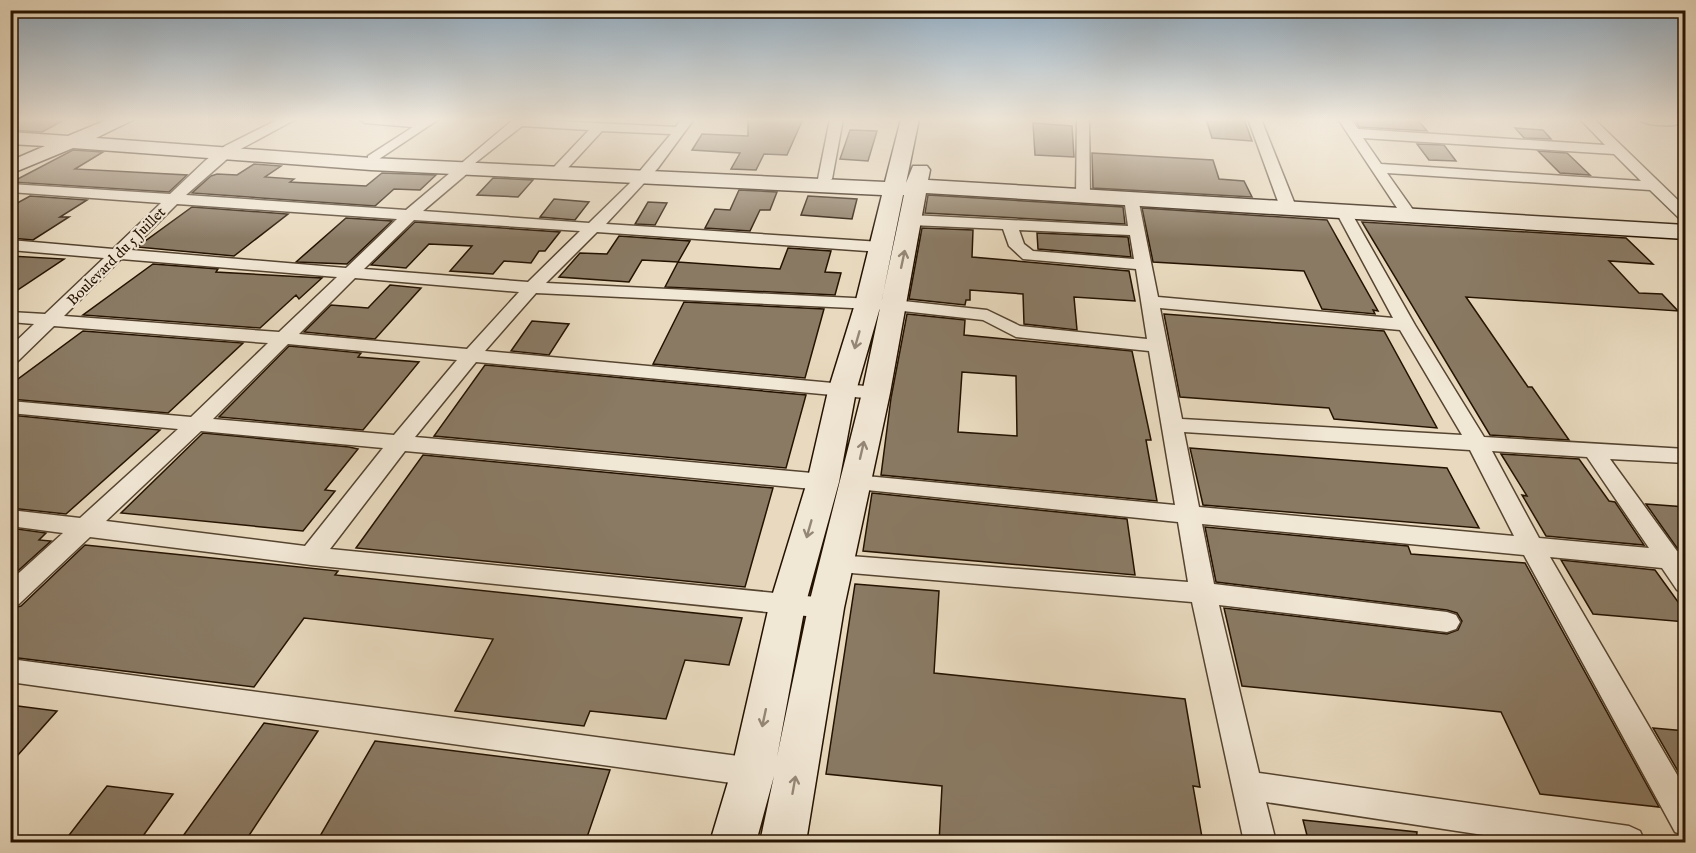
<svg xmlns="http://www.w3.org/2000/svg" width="1696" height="853" font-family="'IM FELL English',serif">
<rect width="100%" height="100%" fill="#e9dabf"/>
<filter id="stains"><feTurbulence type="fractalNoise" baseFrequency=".00333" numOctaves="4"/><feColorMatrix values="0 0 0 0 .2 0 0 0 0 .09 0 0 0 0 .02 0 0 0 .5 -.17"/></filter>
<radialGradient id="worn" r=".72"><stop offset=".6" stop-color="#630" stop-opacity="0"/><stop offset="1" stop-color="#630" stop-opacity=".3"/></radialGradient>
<!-- building -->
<path fill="#8a7a64" stroke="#241201" stroke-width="1.5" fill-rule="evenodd" d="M 10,119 L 66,119 L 42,132 L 10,130 Z
M 748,119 L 803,119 L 787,155 L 764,154 L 756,170 L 731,169 L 740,153 L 692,150 L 702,134 L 748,136 Z
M 1206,119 L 1244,119 L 1252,141 L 1212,138 Z
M 1355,119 L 1417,119 L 1427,131 L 1359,127 Z
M 1033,123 L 1072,126 L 1074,157 L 1035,155 Z
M 1515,128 L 1543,130 L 1551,139 L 1524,138 Z
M 850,130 L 877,131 L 868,161 L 840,159 Z
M 1417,144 L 1444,145 L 1456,161 L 1429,160 Z
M 73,150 L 103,152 L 75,169 L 187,175 L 169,192 L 12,182 Z
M 1538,151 L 1567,153 L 1590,175 L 1560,173 Z
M 1092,153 L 1213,160 L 1219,179 L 1244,181 L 1252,197 L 1093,188 Z
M 254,164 L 281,166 L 265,177 L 294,179 L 290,182 L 366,186 L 382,173 L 436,175 L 420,190 L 394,189 L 375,206 L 192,193 L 211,176 L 217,174 L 237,175 Z
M 493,178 L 533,180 L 518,197 L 477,195 Z
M 739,190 L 777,192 L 770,210 L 760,210 L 750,231 L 705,228 L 715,209 L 730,210 Z
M 928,195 L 1123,207 L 1125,224 L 925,213 Z
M 30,196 L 87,200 L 60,217 L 69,217 L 33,240 L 10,238 L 10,207 Z
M 808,196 L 857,199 L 852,219 L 801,215 Z
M 554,199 L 589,202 L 575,220 L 540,217 Z
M 648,202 L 667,203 L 655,225 L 635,224 Z
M 192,207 L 288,214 L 234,256 L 137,247 Z
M 1142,208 L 1327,220 L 1378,311 L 1373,310 L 1375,314 L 1322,309 L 1304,271 L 1153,262 Z
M 346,218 L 392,221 L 347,264 L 296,262 Z
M 415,222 L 560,232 L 545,251 L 539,251 L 531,263 L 504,261 L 493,274 L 450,271 L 472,246 L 429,244 L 406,268 L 371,265 Z
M 1362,222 L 1626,238 L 1653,264 L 1609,261 L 1639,293 L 1662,294 L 1678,311 L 1466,297 L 1528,387 L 1532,387 L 1569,440 L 1490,435 Z
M 922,228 L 973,230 L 972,257 L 1129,271 L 1135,301 L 1074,297 L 1077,330 L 1024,324 L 1023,294 L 970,290 L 970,300 L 966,300 L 965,305 L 909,299 Z
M 1037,233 L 1128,237 L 1131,257 L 1038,249 Z
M 619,236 L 690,241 L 678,262 L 642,260 L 629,282 L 559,277 L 580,253 L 607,254 Z
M 788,248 L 831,251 L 825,272 L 841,273 L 835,295 L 665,287 L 678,262 L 780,269 Z
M 10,256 L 64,259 L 10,295 Z
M 153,264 L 218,269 L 216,272 L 322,278 L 299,299 L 296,295 L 260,328 L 83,315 Z
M 390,285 L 421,288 L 375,339 L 304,332 L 331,305 L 368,308 Z
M 684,302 L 824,309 L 805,378 L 653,364 Z
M 907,314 L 965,320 L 964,335 L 1132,351 L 1151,440 L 1146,440 L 1157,501 L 881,475 L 891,398 ZM 962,372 L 1016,376 L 1017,436 L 958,432 Z
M 1164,314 L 1384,331 L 1437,428 L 1334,419 L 1329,408 L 1180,397 Z
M 532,321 L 569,324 L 549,355 L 511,351 Z
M 83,331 L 243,343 L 168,413 L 10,399 L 10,385 Z
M 289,346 L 361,353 L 358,357 L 419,362 L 363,430 L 219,417 Z
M 485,365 L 806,395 L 786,468 L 434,436 Z
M 10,415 L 160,430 L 66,514 L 10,508 Z
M 203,433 L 349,447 L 358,449 L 325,490 L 335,491 L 303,531 L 121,513 Z
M 1190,448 L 1447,468 L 1479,528 L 1203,505 Z
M 1501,454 L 1579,459 L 1609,501 L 1615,502 L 1644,545 L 1546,536 L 1522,495 L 1527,496 Z
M 423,455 L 773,488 L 745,587 L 356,548 Z
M 872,493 L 1127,519 L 1135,575 L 863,551 Z
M 1646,504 L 1686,507 L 1686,548 L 1677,548 Z
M 1205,527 L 1408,546 L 1411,554 L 1525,563 L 1659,807 L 1540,794 L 1501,712 L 1242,686 L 1224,608 L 1447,634 L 1458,630 L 1462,621 L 1457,613 L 1447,610 L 1216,582 Z
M 10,528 L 46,533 L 39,540 L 51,541 L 10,578 Z
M 85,545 L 338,571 L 335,575 L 742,618 L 729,665 L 685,660 L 666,719 L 590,711 L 584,726 L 455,711 L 493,639 L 304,618 L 254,687 L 10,657 L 10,609 L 21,606 Z
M 1561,560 L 1655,570 L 1686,613 L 1686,622 L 1593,614 Z
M 855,584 L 939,591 L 934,673 L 1185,699 L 1200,787 L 1193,786 L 1203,843 L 939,843 L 942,786 L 826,774 Z
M 10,705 L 57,711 L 10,764 Z
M 264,723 L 318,731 L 244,843 L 178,843 Z
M 1653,728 L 1686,731 L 1686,785 Z
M 375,741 L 610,770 L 585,843 L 316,843 Z
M 107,786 L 173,794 L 138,843 L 63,843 Z
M 1303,820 L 1417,832 L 1416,843 L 1309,843 Z"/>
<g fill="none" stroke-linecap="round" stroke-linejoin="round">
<defs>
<path id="street" d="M 279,119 L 296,119 L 235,152 L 186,195 L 406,210 L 514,119 L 676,127 L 681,119 L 694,119 L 658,168 L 606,224 L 881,242 L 889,247 L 881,252 L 597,232 L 546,283 L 894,300 L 987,310 L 1020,326 L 1147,339 L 1136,269 L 1023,259 L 1009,246 L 1003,229 L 911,225 L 903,220 L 911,215 L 1128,226 L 1124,198 L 1131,194 L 1138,198 L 1158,297 L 1393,318 L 1335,210 L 1338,207 L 1348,207 L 1415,325 L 1484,437 L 1686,449 L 1686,463 L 1610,459 L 1677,551 L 1686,552 L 1686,593 L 1677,590 L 1662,568 L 1550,557 L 1686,790 L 1686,836 L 1675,832 L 1524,555 L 1202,524 L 1214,584 L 1447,612 L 1456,615 L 1460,622 L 1456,629 L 1447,632 L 1219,605 L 1259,773 L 1629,826 L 1640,831 L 1645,842 L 1529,842 L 1266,802 L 1276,842 L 1244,842 L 1192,602 L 828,571 L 825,564 L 828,557 L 837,555 L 1188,582 L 1178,522 L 847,488 L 844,483 L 847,478 L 855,475 L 1175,505 L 1149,351 L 1016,337 L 983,320 L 894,310 L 536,293 L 485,351 L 876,387 L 883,389 L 886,393 L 883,397 L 876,399 L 476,362 L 415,437 L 823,474 L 831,477 L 834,482 L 831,487 L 823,490 L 405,451 L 330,549 L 826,598 L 835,601 L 839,608 L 835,615 L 826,618 L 311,565 L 90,537 L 19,604 L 10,607 L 10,581 L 63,533 L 10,526 L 10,510 L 80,518 L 178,429 L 10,413 L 10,401 L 191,417 L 268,343 L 54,326 L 17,362 L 10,364 L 10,347 L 34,324 L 10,322 L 10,312 L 45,314 L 104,258 L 10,250 L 10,240 L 113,249 L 161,203 L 10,192 L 10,184 L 170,194 L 206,160 L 225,146 ZM 522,126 L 589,130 L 554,167 L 561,171 L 566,170 L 602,131 L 671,134 L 629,184 L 589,223 L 423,211 L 469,172 L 470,167 ZM 177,204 L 397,219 L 346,268 L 131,250 ZM 414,220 L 580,231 L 528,282 L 364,269 ZM 1019,230 L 1130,235 L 1134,259 L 1033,251 L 1024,244 ZM 121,259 L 337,277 L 279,332 L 64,316 ZM 355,278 L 519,292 L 467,349 L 299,334 ZM 1160,308 L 1400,330 L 1462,435 L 1182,419 ZM 288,344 L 457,360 L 394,435 L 213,419 ZM 201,431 L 383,448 L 305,546 L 106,521 ZM 1184,432 L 1470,450 L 1514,536 L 1199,507 ZM 1492,451 L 1587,457 L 1649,548 L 1539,538 Z
M 359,119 L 439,119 L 373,163 L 368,162 L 368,156 L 413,127 L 365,123 Z
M 830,119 L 843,119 L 832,179 L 825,183 L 818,179 Z
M 1077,119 L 1089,119 L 1090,195 L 1083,199 L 1076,195 Z
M 1248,119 L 1261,119 L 1296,207 L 1293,210 L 1288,212 L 1280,207 Z
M 1338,119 L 1351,119 L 1358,129 L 1605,145 L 1580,119 L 1594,119 L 1686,208 L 1686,222 L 1681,220 L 1650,190 L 1387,173 L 1416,214 L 1408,219 L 1403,217 ZM 1363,138 L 1614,154 L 1641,181 L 1381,164 Z
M 1638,119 L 1684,119 L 1685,121 C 1677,128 1646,126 1638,119 Z
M 10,659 L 753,758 L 764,762 L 768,772 L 764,782 L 753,786 L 10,682 Z"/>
<path id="secondary" d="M 109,119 L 135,119 L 96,138 L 371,158 L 885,182 L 901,119 L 919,119 L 906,183 L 913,166 L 927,166 L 930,170 L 928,180 L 1686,225 L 1686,239 L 926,193 L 890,393 L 844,608 L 806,842 L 760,842 L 774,776 L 756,842 L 710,842 L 731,772 L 769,606 L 807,482 L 828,391 L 855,304 L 882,195 L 371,170 L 73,148 L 10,174 L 10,161 L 45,146 L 10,144 L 10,132 L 68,136 ZM 903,195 L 904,195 L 862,393 L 808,608 L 777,757 L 805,606 L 839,482 L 856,391 L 881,304 Z"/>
</defs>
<!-- street casing -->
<use href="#street" stroke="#554430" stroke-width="3"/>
<!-- secondary casing -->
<use href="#secondary" stroke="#241201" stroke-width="3"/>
<!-- street -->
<use href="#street" fill="#f1e7d5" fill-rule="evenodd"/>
<!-- secondary -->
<use href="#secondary" fill="#f1e7d5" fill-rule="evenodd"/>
</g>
<!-- one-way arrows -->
<defs><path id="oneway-shaft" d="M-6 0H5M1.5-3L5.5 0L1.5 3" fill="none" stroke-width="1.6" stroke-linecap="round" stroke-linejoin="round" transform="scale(1.5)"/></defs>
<g stroke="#958776">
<use href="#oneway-shaft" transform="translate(903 259) rotate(-78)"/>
<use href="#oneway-shaft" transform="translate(857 340) rotate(106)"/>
<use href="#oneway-shaft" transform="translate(862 450) rotate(-77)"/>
<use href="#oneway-shaft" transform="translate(809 529) rotate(106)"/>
<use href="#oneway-shaft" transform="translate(764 718) rotate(102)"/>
<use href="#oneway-shaft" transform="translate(794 785) rotate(-80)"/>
</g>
<!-- sky -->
<linearGradient id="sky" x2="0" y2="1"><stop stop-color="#8da8be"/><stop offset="0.5" stop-color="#f5eee2"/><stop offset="1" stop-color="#f5eee2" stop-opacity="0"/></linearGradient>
<rect width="1696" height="239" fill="url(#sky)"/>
<g text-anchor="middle" stroke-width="4.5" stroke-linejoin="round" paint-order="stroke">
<!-- far-street labels -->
<g font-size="15" fill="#241201" stroke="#f1e7d5">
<text transform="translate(116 256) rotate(-45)" y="5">Boulevard du 5 Juillet</text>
</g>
</g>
<!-- margin -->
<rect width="1696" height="853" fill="none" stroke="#e9dabf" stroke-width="36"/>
<rect x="12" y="12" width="1672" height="829" fill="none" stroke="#241201" stroke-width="3"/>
<rect x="18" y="18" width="1660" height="817" fill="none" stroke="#241201" stroke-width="1.5"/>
<rect width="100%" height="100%" filter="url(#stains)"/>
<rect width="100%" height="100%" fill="url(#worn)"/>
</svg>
